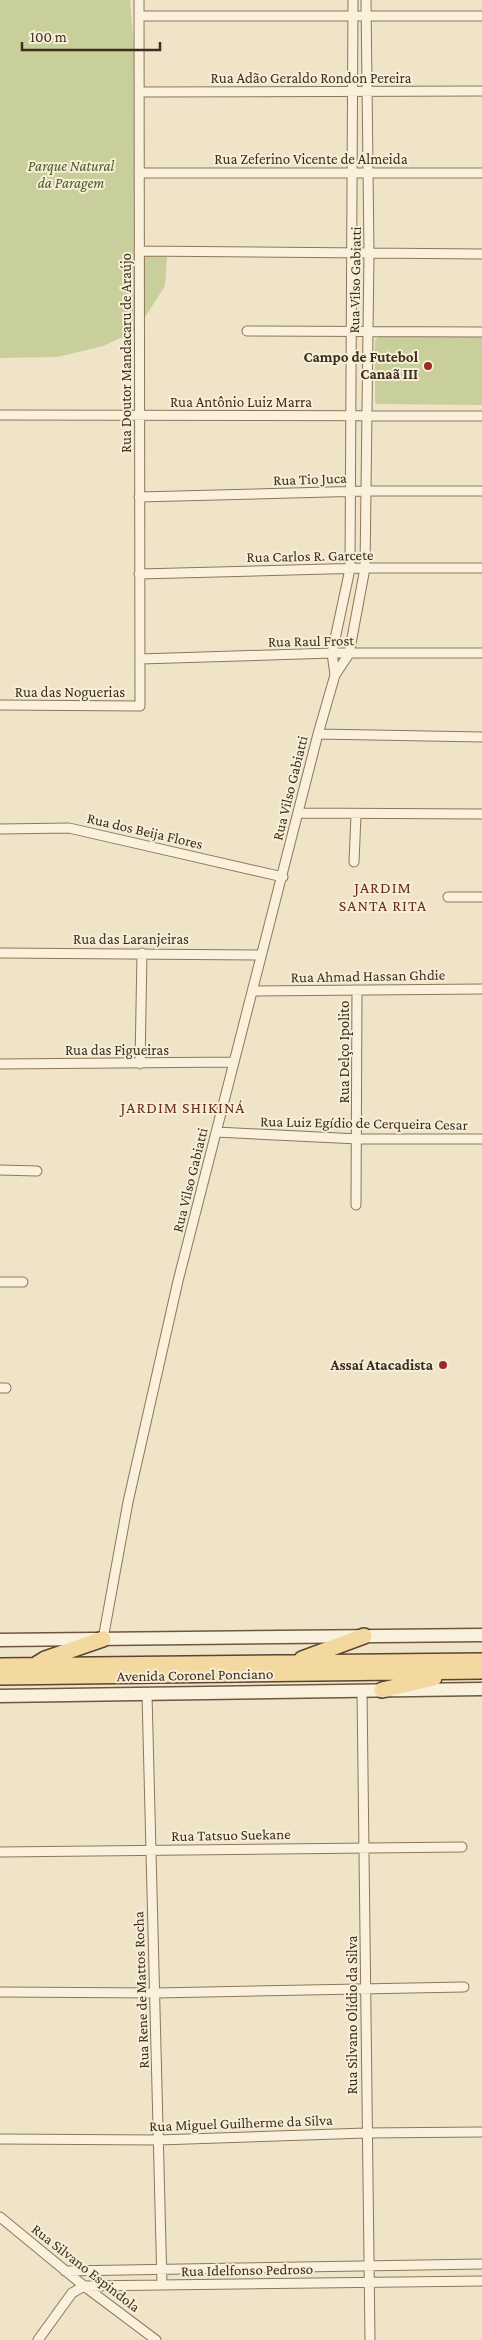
<svg xmlns="http://www.w3.org/2000/svg" width="482" height="2340" font-family="'Crimson Pro',serif">
<rect width="100%" height="100%" fill="#f0e4c8"/>
<!-- green -->
<path fill="#c9cf9b" d="M 0,0 L 130,0 L 138,96 L 139,256 L 167,257 L 165,286 L 136,331 L 103,346 L 70,354 L 57,357 L 0,358 Z
M 381,334 L 482,335 L 482,405 L 377,404 L 375,402 L 375,340 Z"/>
<g fill="none" stroke-linecap="round" stroke-linejoin="round">
<defs>
<path id="minor" d="M 139,16 L 482,16
M 139,92 L 482,91
M 139,173 L 482,173
M 139,251 L 482,254
M 247,331 L 482,332
M 0,415 L 482,416
M 139,497 L 366,491 L 482,491
M 139,574 L 365,568 L 482,568
M 140,659 L 332,653 L 482,653
M 335,675 L 332,653 L 350,569 L 353,0
M 0,705 L 140,706 L 139,0
M 318,734 L 482,737
M 298,813 L 482,814
M 0,829 L 69,828 L 283,877
M 354,862 L 356,815
M 448,897 L 482,897
M 0,953 L 261,955
M 253,991 L 482,989
M 0,1064 L 234,1062
M 140,1064 L 142,953
M 216,1132 L 358,1139 L 482,1139
M 0,1170 L 37,1171
M 356,1205 L 357,990
M 0,1282 L 23,1282
M 0,1388 L 6,1388
M 103,1639 L 128,1502 L 178,1281 L 318,734 L 335,675 L 349,654 L 365,568 L 369,253 L 366,0
M 362,1691 L 370,2340
M 147,1694 L 162,2285
M 0,1852 L 462,1847
M 0,1992 L 156,1993 L 464,1987
M 0,2139 L 158,2140 L 366,2133 L 482,2132
M 0,2217 L 84,2286 L 156,2340
M 65,2271 L 482,2264
M 38,2340 L 72,2293 L 84,2286 L 482,2281"/>
<path id="secondary" d="M 0,1640 L 482,1635
M 0,1696 L 482,1689"/>
<path id="primary" d="M 302,1659 L 364,1636
M 37,1664 L 45,1659 L 103,1639
M 0,1666 L 482,1661
M 0,1677 L 482,1671
M 382,1690 L 434,1678"/>
</defs>
<!-- minor casing -->
<use href="#minor" stroke="#8d765c" stroke-width="11"/>
<!-- secondary casing -->
<use href="#secondary" stroke="#6f573f" stroke-width="15"/>
<!-- primary casing -->
<use href="#primary" stroke="#5b4430" stroke-width="18"/>
<!-- minor -->
<use href="#minor" stroke="#faf1dc" stroke-width="9"/>
<!-- secondary -->
<use href="#secondary" stroke="#faf1dc" stroke-width="12"/>
<!-- primary -->
<use href="#primary" stroke="#f3d9a0" stroke-width="15"/>
</g>
<!-- markers -->
<g fill="#9e2a2b" stroke="#f7eed8" stroke-width="2">
<circle cx="428" cy="366" r="5"/>
<circle cx="443" cy="1365" r="5"/>
</g>
<g text-anchor="middle" stroke-width="4" stroke-linejoin="round" paint-order="stroke">
<!-- street labels -->
<g font-size="15" fill="#3d2e20" stroke="#f7eed8">
<text x="311" y="83">Rua Adão Geraldo Rondon Pereira</text>
<text x="311" y="164">Rua Zeferino Vicente de Almeida</text>
<text transform="translate(355 280) rotate(-89)" y="5">Rua Vilso Gabiatti</text>
<text transform="translate(126 353) rotate(-90)" y="5">Rua Doutor Mandacaru de Araújo</text>
<text x="241" y="407">Rua Antônio Luiz Marra</text>
<text transform="translate(310 479) rotate(-2)" y="5">Rua Tio Juca</text>
<text transform="translate(310 556) rotate(-1)" y="5">Rua Carlos R. Garcete</text>
<text transform="translate(311 641) rotate(-1)" y="5">Rua Raul Frost</text>
<text x="70" y="697">Rua das Noguerias</text>
<text transform="translate(290 788) rotate(-76)" y="5">Rua Vilso Gabiatti</text>
<text transform="translate(145 831) rotate(13)" y="5">Rua dos Beija Flores</text>
<text x="131" y="944">Rua das Laranjeiras</text>
<text transform="translate(368 976) rotate(-1)" y="5">Rua Ahmad Hassan Ghdie</text>
<text x="117" y="1055">Rua das Figueiras</text>
<text transform="translate(344 1052) rotate(-90)" y="5">Rua Delço Ipolito</text>
<text transform="translate(364 1123) rotate(1)" y="5">Rua Luiz Egídio de Cerqueira Cesar</text>
<text transform="translate(190 1180) rotate(-76)" y="5">Rua Vilso Gabiatti</text>
<text transform="translate(195 1675) rotate(-1)" y="5">Avenida Coronel Ponciano</text>
<text transform="translate(231 1835) rotate(-1)" y="5">Rua Tatsuo Suekane</text>
<text transform="translate(141 1990) rotate(-92)" y="5">Rua Rene de Mattos Rocha</text>
<text transform="translate(352 2015) rotate(-90)" y="5">Rua Silvano Olídio da Silva</text>
<text transform="translate(241 2123) rotate(-2)" y="5">Rua Miguel Guilherme da Silva</text>
<text transform="translate(86 2268) rotate(38)" y="5">Rua Silvano Espindola</text>
<text transform="translate(247 2270) rotate(-1)" y="5">Rua Idelfonso Pedroso</text>
</g>
<!-- park labels -->
<g font-size="15" font-style="italic" fill="#4d5a26" stroke="#f7eed8">
<text x="71" y="171">Parque Natural<tspan x="71" dy="17">da Paragem</tspan></text>
</g>
<!-- poi labels -->
<g font-size="15" font-weight="bold" fill="#3d2e20" stroke="#f7eed8" text-anchor="end">
<text x="418" y="362">Campo de Futebol<tspan x="418" dy="17">Canaã III</tspan></text>
<text x="433" y="1370">Assaí Atacadista</text>
</g>
<!-- neighbourhood labels -->
<g font-size="16" letter-spacing="1" fill="#6b2e1e" stroke="#f7eed8">
<text x="383" y="893">JARDIM<tspan x="383" dy="18">SANTA RITA</tspan></text>
<text x="183" y="1113">JARDIM SHIKINÁ</text>
</g>
</g>
<!-- scale -->
<path d="M22 42v8h138v-8" fill="none" stroke="#3d2e20" stroke-width="2.5"/>
<text x="30" y="42" font-size="15" fill="#3d2e20" stroke="#f7eed8" stroke-width="4" paint-order="stroke">100 m</text>
</svg>
